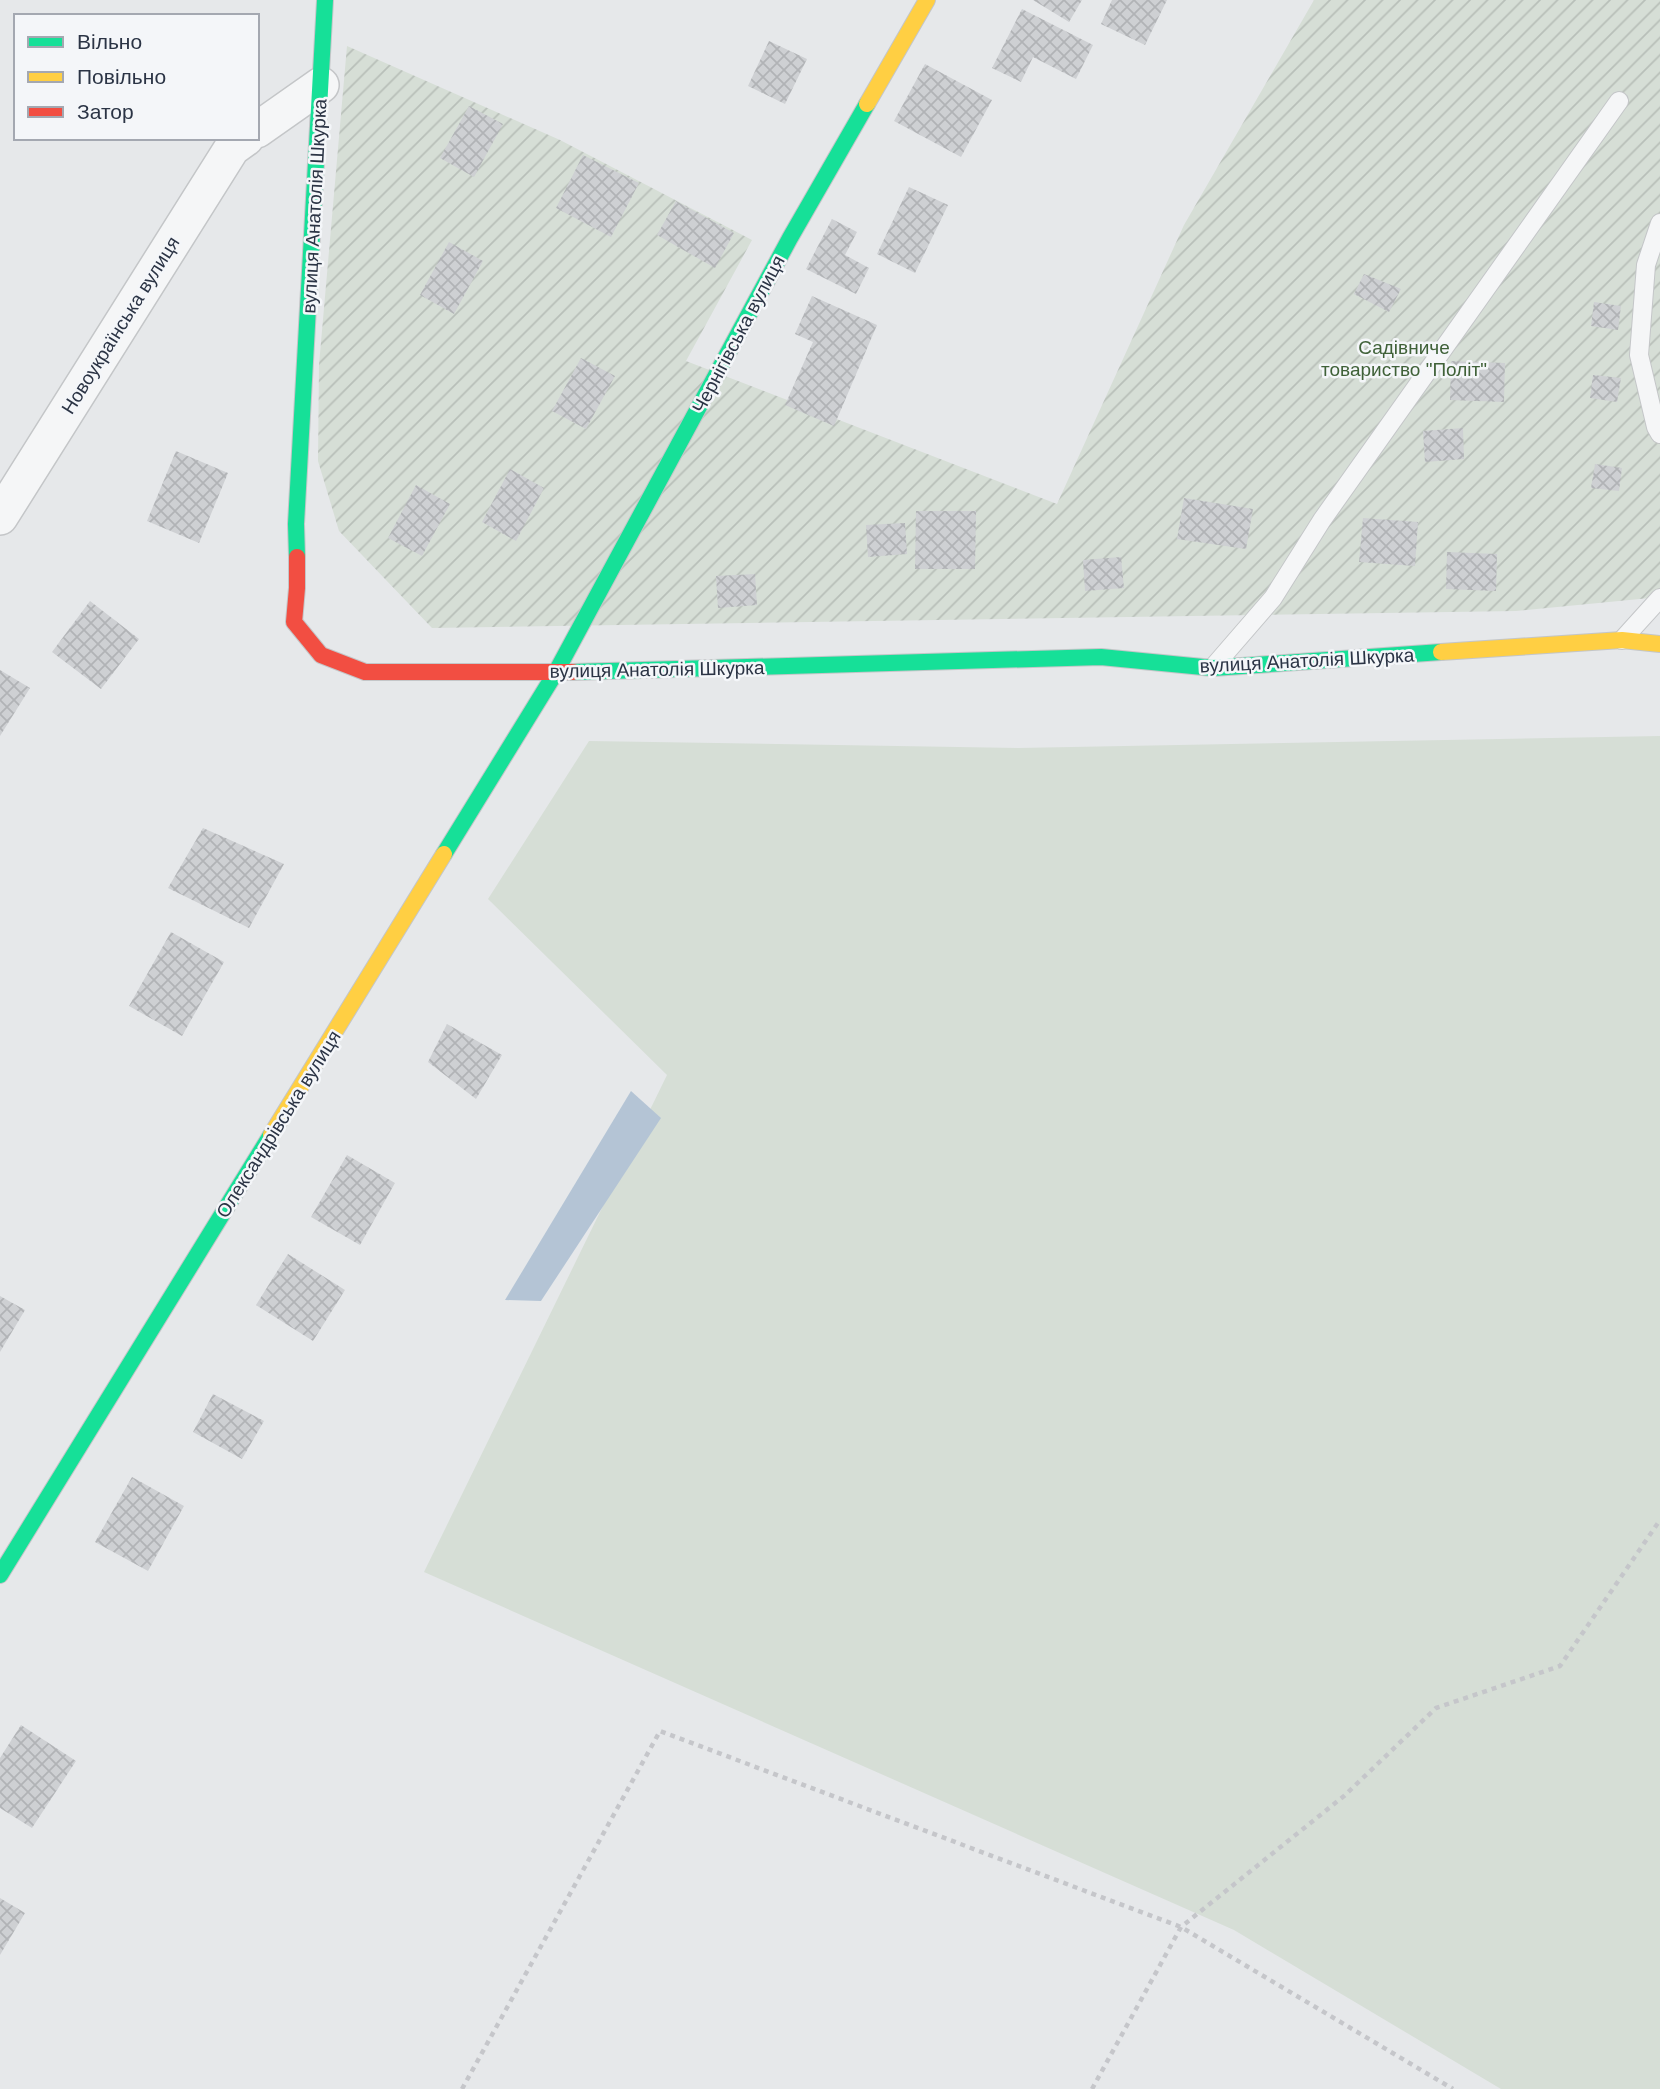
<svg xmlns="http://www.w3.org/2000/svg" width="1660" height="2089" font-family="Arial,sans-serif">
<defs>
<pattern id="garden-furrows" width="10" height="10" patternUnits="userSpaceOnUse" patternTransform="scale(1.75)"><rect width="10" height="10" fill="#d6ded6"/><path d="M-1 1l2-2M0 10L10 0M9 11l2-2" fill="none" stroke="#b8bfb9"/></pattern>
<pattern id="building-cross-hatch" width="8" height="8" patternUnits="userSpaceOnUse" patternTransform="scale(1.75)"><rect width="8" height="8" fill="#ced0d3"/><path d="M0 0l8 8M0 8l8-8" fill="none" stroke="#b1b3b6"/></pattern>
</defs>
<rect width="100%" height="100%" fill="#e6e8ea"/>
<!-- green -->
<path fill="#d6ded6" d="M 1660,736 L 1660,2089 L 1501,2089 L 1234,1930 L 424,1572 L 667,1075 L 488,899 L 589,741 L 1018,748 Z"/>
<!-- garden -->
<path fill="url(#garden-furrows)" d="M 1314,0 L 1660,0 L 1660,597 L 1516,611 L 432,628 L 339,531 L 318,461 L 319,365 L 347,46 L 560,140 L 752,240 L 686,361 L 1057,504 L 1184,225 Z"/>
<!-- water -->
<path fill="#b4c4d5" d="M 631,1091 L 661,1118 L 541,1301 L 505,1300 Z"/>
<!-- building -->
<path fill="url(#building-cross-hatch)" d="M 1033,0 L 1082,0 L 1069,22 Z
M 1112,0 L 1167,0 L 1145,45 L 1101,24 Z
M 1022,9 L 1093,45 L 1076,79 L 1033,57 L 1021,82 L 992,68 Z
M 769,41 L 807,59 L 785,104 L 748,86 Z
M 925,64 L 992,100 L 961,157 L 894,121 Z
M 469,106 L 503,124 L 474,177 L 440,158 Z
M 583,155 L 639,183 L 611,237 L 556,208 Z
M 909,187 L 948,205 L 915,273 L 877,254 Z
M 676,201 L 734,233 L 715,268 L 657,235 Z
M 832,219 L 857,232 L 845,255 L 869,268 L 856,294 L 806,269 Z
M 449,242 L 483,261 L 454,314 L 420,295 Z
M 1364,274 L 1401,289 L 1389,312 L 1354,294 Z
M 812,296 L 877,325 L 834,426 L 785,405 L 813,342 L 795,334 Z
M 1594,302 L 1621,306 L 1618,330 L 1591,326 Z
M 581,358 L 615,376 L 586,429 L 552,411 Z
M 1451,361 L 1505,363 L 1504,402 L 1450,400 Z
M 1593,375 L 1621,378 L 1617,402 L 1590,398 Z
M 1463,428 L 1464,459 L 1425,462 L 1423,431 Z
M 176,451 L 228,473 L 199,543 L 147,521 Z
M 1595,464 L 1622,468 L 1619,491 L 1591,488 Z
M 510,469 L 544,488 L 516,541 L 482,522 Z
M 416,485 L 450,504 L 422,556 L 388,538 Z
M 1184,498 L 1253,509 L 1246,549 L 1177,539 Z
M 916,511 L 976,511 L 975,569 L 915,569 Z
M 1363,518 L 1418,522 L 1415,566 L 1359,562 Z
M 905,523 L 907,554 L 868,557 L 866,525 Z
M 1447,552 L 1497,554 L 1496,591 L 1446,589 Z
M 1121,557 L 1124,588 L 1085,591 L 1083,560 Z
M 755,574 L 757,605 L 718,608 L 716,576 Z
M 90,601 L 139,639 L 101,689 L 52,652 Z
M 0,670 L 30,688 L 0,736 Z
M 203,828 L 284,864 L 249,928 L 168,888 Z
M 171,932 L 224,962 L 182,1036 L 129,1006 Z
M 447,1024 L 502,1055 L 476,1099 L 428,1062 Z
M 347,1155 L 395,1183 L 360,1245 L 311,1217 Z
M 288,1254 L 345,1290 L 313,1341 L 256,1305 Z
M 0,1296 L 25,1310 L 0,1352 Z
M 213,1394 L 264,1421 L 242,1459 L 193,1432 Z
M 132,1477 L 184,1506 L 148,1571 L 95,1542 Z
M 21,1725 L 76,1761 L 32,1828 L 0,1808 L 0,1758 Z
M 0,1898 L 25,1913 L 0,1955 Z"/>
<g fill="none" stroke-linecap="round" stroke-linejoin="round">
<defs>
<path id="lane" d="M 1660,223 L 1646,265 L 1639,355 L 1656,427 L 1660,434
M 1622,640 L 1660,598
M 1215,665 L 1273,598 L 1322,520 L 1619,101"/>
<path id="street" d="M 257,130 L 321,85
M 0,517 L 232,148 L 246,138"/>
<path id="fast" d="M 297,557 L 296,524 L 325,0
M 573,672 L 1101,657 L 1213,668 L 1441,652
M 444,854 L 556,672 L 790,238 L 867,104
M 0,1575 L 271,1135"/>
<path id="slow" d="M 867,104 L 927,0
M 1441,652 L 1622,640 L 1660,644
M 271,1135 L 444,854"/>
<path id="jam" d="M 297,557 L 297,588 L 294,622 L 321,655 L 365,672 L 573,672"/>
</defs>
<!-- lane casing -->
<use href="#lane" stroke="#c4c6c8" stroke-width="20"/>
<!-- street casing -->
<use href="#street" stroke="#c4c6c8" stroke-width="38"/>
<!-- fast casing -->
<use href="#fast" stroke="#c4c6c8" stroke-width="18"/>
<!-- slow casing -->
<use href="#slow" stroke="#c4c6c8" stroke-width="18"/>
<!-- jam casing -->
<use href="#jam" stroke="#c4c6c8" stroke-width="18"/>
<!-- path -->
<path stroke="#c5c6ca" stroke-width="4.5" stroke-dasharray="5 5" stroke-linecap="butt" d="M 462,2089 L 660,1731 L 1181,1927 L 1453,2089
M 1092,2089 L 1181,1927 L 1344,1796 L 1436,1708 L 1560,1666 L 1660,1520"/>
<!-- lane -->
<use href="#lane" stroke="#f5f6f7" stroke-width="18"/>
<!-- street -->
<use href="#street" stroke="#f5f6f7" stroke-width="35"/>
<!-- fast -->
<use href="#fast" stroke="#16e098" stroke-width="16"/>
<!-- slow -->
<use href="#slow" stroke="#ffcf43" stroke-width="16"/>
<!-- jam -->
<use href="#jam" stroke="#f24e42" stroke-width="16"/>
</g>
<g text-anchor="middle" stroke-width="5" stroke-linejoin="round" paint-order="stroke">
<!-- street labels -->
<g font-size="19" fill="#2b3445" stroke="#f4f6f9">
<text transform="translate(314 206) rotate(-87)" y="7">вулиця Анатолія Шкурка</text>
<text transform="translate(120 325) rotate(-58)" y="7">Новоукраїнська вулиця</text>
<text transform="translate(738 334) rotate(-62)" y="7">Чернігівська вулиця</text>
<text transform="translate(1307 660) rotate(-3)" y="7">вулиця Анатолія Шкурка</text>
<text transform="translate(657 669) rotate(-1)" y="7">вулиця Анатолія Шкурка</text>
<text transform="translate(278 1124) rotate(-58)" y="7">Олександрівська вулиця</text>
</g>
<!-- park labels -->
<g font-size="19" fill="#3f6138" stroke="#f4f6f9">
<text x="1404" y="354">Садівниче<tspan x="1404" dy="22">товариство "Політ"</tspan></text>
</g>
</g>
<!-- legend -->
<rect x="14" y="14" width="245" height="126" fill="#f4f6f9" stroke="#a4a8b1" stroke-width="2"/>
<rect x="28" y="37" width="35" height="10" fill="#16e098" stroke="#a4a8b1" stroke-width="2"/>
<text x="77" y="49" font-size="21" fill="#2b3445">Вільно</text>
<rect x="28" y="72" width="35" height="10" fill="#ffcf43" stroke="#a4a8b1" stroke-width="2"/>
<text x="77" y="84" font-size="21" fill="#2b3445">Повільно</text>
<rect x="28" y="107" width="35" height="10" fill="#f24e42" stroke="#a4a8b1" stroke-width="2"/>
<text x="77" y="119" font-size="21" fill="#2b3445">Затор</text>
</svg>
